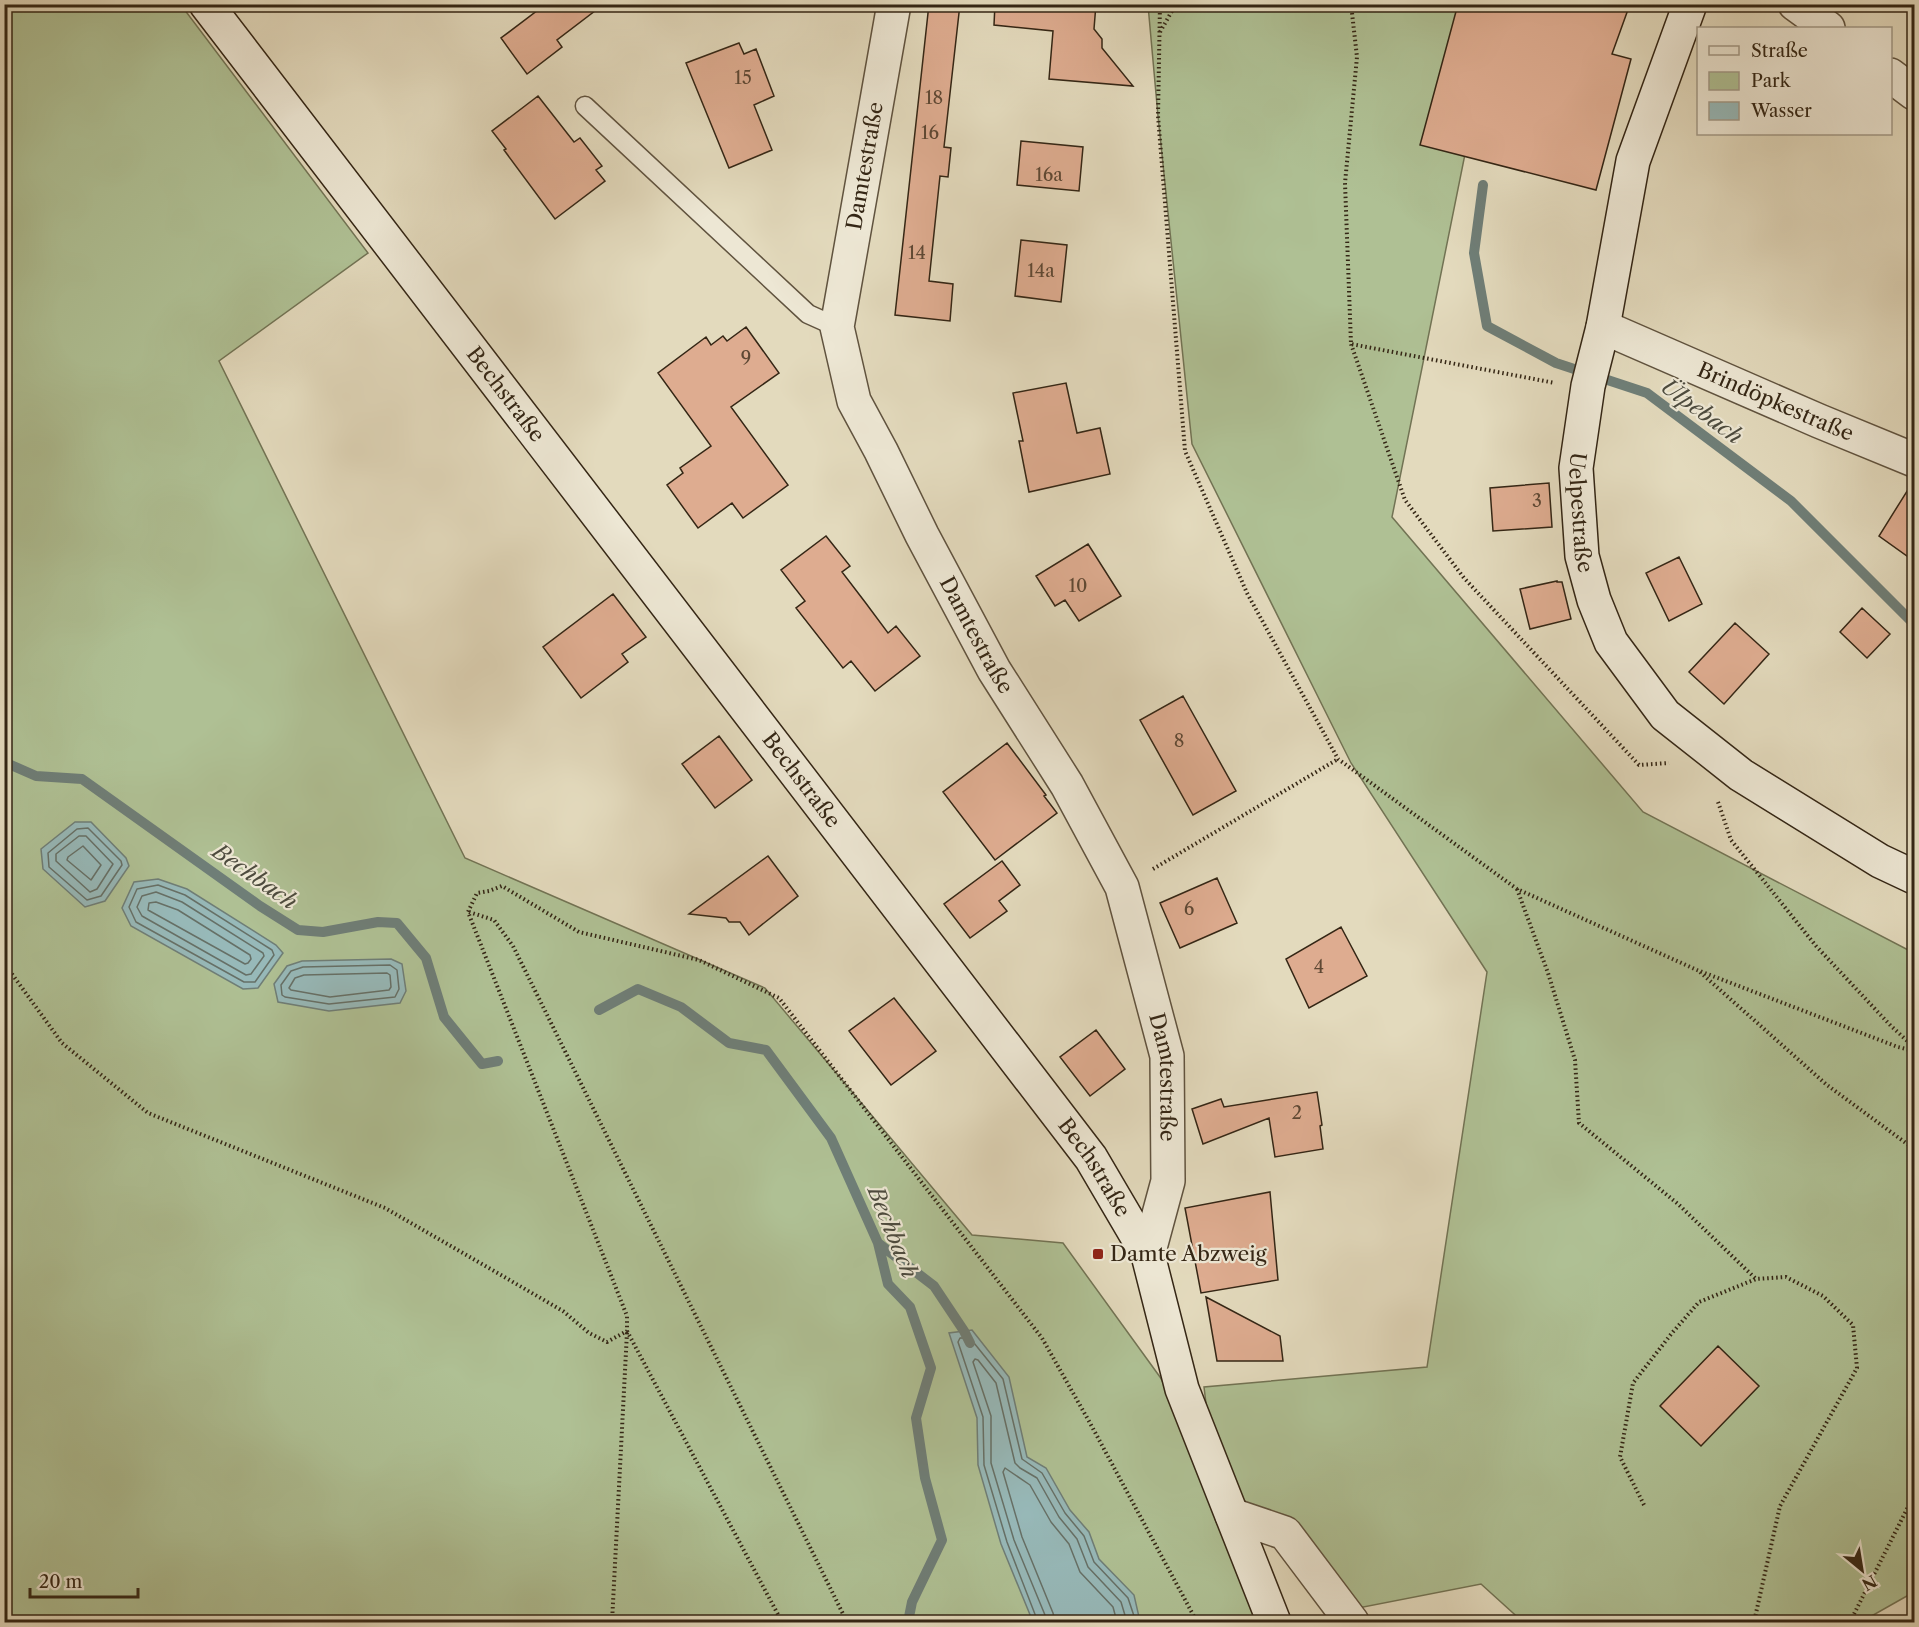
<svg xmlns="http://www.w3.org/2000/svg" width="1919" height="1627" font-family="'Libre Caslon Text',serif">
<rect width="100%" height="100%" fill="#e3dabd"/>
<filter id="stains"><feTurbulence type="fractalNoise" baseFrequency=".00333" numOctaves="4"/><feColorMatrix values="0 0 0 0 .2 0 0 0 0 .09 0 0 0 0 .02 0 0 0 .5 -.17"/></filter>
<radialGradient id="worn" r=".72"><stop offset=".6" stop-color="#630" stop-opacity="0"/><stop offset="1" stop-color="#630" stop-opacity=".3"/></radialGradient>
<!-- green -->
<path fill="#afc094" stroke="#727354" stroke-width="1.5" d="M 4,5 L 181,5 L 368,253 L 219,361 L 465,858 L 765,988 L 972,1235 L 1063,1243 L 1160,1377 L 1215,1477 L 1204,1387 L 1427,1367 L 1487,972 L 1351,763 L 1192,444 L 1158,116 L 1148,5 L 1495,5 L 1392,517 L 1643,812 L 1914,953 L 1914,1592 L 1861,1622 L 1523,1622 L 1481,1584 L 1343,1611 L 1285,1533 L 1233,1516 L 1270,1622 L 5,1622 Z"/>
<!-- water -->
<path fill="#97b9b9" stroke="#6f7e77" stroke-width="1.5" d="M 75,822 L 91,822 L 126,858 L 129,866 L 105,901 L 85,907 L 43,869 L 41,849 Z
M 158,879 L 187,889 L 276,945 L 283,953 L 258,988 L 243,989 L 131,926 L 122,908 L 134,882 Z
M 391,959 L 402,964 L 406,991 L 400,1003 L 329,1011 L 278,1002 L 274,984 L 287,966 L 302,961 Z
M 972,1330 L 1009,1377 L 1027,1457 L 1046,1468 L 1070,1510 L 1089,1532 L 1099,1559 L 1134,1595 L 1139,1617 L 1143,1622 L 1033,1622 L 1001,1544 L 978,1465 L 977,1418 L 949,1333 Z"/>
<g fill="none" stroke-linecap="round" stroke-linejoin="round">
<!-- shore -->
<path stroke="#667067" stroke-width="1.5" d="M 88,828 L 121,861 L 122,865 L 101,896 L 87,900 L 49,867 L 48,853 L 77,829 Z
M 79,836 L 86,836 L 113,864 L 97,889 L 90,892 L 56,861 L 56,854 Z
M 83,846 L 101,865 L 91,880 L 67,860 L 68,857 Z
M 158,885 L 185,895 L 272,950 L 274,955 L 255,982 L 244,982 L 136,922 L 129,907 L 137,889 Z
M 156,892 L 182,902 L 263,953 L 264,956 L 251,974 L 246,975 L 142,916 L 137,907 L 142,896 Z
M 156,902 L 178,910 L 250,955 L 251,959 L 248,963 L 245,964 L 148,910 L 149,903 Z
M 390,965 L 397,970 L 399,989 L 395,997 L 329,1004 L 285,997 L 282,995 L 281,985 L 291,971 L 303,967 Z
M 387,973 L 390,975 L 391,987 L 389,990 L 330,997 L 291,990 L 289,988 L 295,978 L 304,975 Z
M 1038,1622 L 1007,1542 L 984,1465 L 983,1417 L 958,1342 L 960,1338 L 970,1338 L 1003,1379 L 1022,1459 L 1042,1473 L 1065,1513 L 1084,1536 L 1094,1562 L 1128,1598 L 1136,1622
M 1046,1622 L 1045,1615 L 1014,1540 L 991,1463 L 991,1416 L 973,1362 L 975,1359 L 978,1360 L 996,1383 L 1015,1463 L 1020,1468 L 1037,1478 L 1059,1517 L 1077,1539 L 1088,1567 L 1121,1602 L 1127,1622
M 1055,1622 L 1053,1613 L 1022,1537 L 1003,1472 L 1005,1468 L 1030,1485 L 1051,1522 L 1069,1544 L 1080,1572 L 1113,1607 L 1117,1622"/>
<!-- stream -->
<path stroke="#6f7e77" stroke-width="10" d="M 1483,185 L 1474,253 L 1487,326 L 1556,363 L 1647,393 L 1791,501 L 1914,624
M 4,762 L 36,776 L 82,779 L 260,906 L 298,930 L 323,932 L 378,922 L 397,923 L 426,958 L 444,1017 L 482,1064 L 498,1061
M 599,1010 L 638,989 L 681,1007 L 729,1043 L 766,1050 L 831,1138 L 878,1243 L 888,1284 L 910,1307 L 931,1368 L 916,1418 L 925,1478 L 942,1540 L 912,1602 L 908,1622
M 878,1243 L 934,1286 L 964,1331 L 970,1343"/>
</g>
<!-- building -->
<path fill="#deac90" stroke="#342615" stroke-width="1.5" d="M 546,4 L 604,4 L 557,40 L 562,47 L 527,74 L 501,38 Z
M 929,4 L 960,4 L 944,147 L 951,148 L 948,177 L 940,176 L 929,281 L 953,284 L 950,321 L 895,315 Z
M 995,4 L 1096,4 L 1094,29 L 1102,39 L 1102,48 L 1133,86 L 1049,79 L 1053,31 L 994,25 Z
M 1458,4 L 1630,4 L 1612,54 L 1631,59 L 1596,190 L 1420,145 Z
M 739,43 L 744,54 L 756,49 L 774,96 L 754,105 L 772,150 L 729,168 L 686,63 Z
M 538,96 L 574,142 L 580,138 L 602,166 L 596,170 L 605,181 L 555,219 L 504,150 L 506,149 L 492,131 Z
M 1021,141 L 1083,147 L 1079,191 L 1017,185 Z
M 1021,240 L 1067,245 L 1061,302 L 1015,296 Z
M 746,327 L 779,373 L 731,407 L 788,485 L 743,518 L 732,503 L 698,528 L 667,485 L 683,473 L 680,468 L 711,446 L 658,373 L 706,337 L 711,345 L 723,336 L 727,341 Z
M 1066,383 L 1077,433 L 1100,428 L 1110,474 L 1029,492 L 1019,441 L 1023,441 L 1013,393 Z
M 1914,480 L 1914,561 L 1879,536 Z
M 1549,483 L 1552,527 L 1493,531 L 1490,488 Z
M 826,536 L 850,566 L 842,572 L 865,602 L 888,633 L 896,626 L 920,656 L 875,691 L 851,661 L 843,668 L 796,608 L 805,601 L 781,570 Z
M 1088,544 L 1121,596 L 1079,621 L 1065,600 L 1055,606 L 1036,576 Z
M 1679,557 L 1702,604 L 1669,621 L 1646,573 Z
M 1557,581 L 1557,582 L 1562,582 L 1571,619 L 1530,629 L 1520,589 Z
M 613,594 L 646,637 L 622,654 L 628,662 L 581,698 L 543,647 Z
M 1862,608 L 1890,634 L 1867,658 L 1840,632 Z
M 1735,623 L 1769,654 L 1724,704 L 1689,672 Z
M 1183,696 L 1236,791 L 1193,815 L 1140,720 Z
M 719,736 L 752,780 L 715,808 L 682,764 Z
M 1007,743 L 1046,795 L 1044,796 L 1057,813 L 995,860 L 943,792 Z
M 768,856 L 798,896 L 749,935 L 740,922 L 729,922 L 726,918 L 689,914 Z
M 1002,861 L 1020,885 L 999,901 L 1007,911 L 970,938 L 944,904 Z
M 1217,878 L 1237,923 L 1180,948 L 1160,903 Z
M 1341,927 L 1367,976 L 1309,1008 L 1286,959 Z
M 894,998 L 936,1051 L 891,1085 L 849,1031 Z
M 1096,1030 L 1125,1069 L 1090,1096 L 1060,1057 Z
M 1317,1092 L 1322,1125 L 1320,1126 L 1323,1149 L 1275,1157 L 1269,1118 L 1203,1144 L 1192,1109 L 1221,1099 L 1224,1107 Z
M 1270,1192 L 1278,1280 L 1201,1293 L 1185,1208 Z
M 1206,1297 L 1280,1336 L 1283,1361 L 1217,1361 Z
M 1718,1346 L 1759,1386 L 1701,1446 L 1660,1406 Z"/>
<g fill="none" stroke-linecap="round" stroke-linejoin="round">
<defs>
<path id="service" d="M 585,106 L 808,314 L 837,327"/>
<g id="minor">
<path id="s1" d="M 894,4 L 837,327 L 854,401 L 881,451 L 922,535 L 994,670 L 1067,785 L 1122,887 L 1167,1056 L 1168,1181 L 1148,1255"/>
<path d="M 1795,4 L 1828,28"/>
<path d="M 1890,75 L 1914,93"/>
<path id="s2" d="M 1603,327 L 1819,421 L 1914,460"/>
<path d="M 1232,1515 L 1285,1533 L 1352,1622"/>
</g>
<g id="secondary">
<path id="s3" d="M 206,4 L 1091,1158 L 1148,1255 L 1182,1389 L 1274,1622"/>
<path id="s4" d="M 1690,4 L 1633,161 L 1603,327 L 1588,386 L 1576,468 L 1582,556 L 1594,600 L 1611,642 L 1665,715 L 1741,775 L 1880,861 L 1914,877"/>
</g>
</defs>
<!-- service casing -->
<use href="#service" stroke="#60533f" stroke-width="21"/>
<!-- minor casing -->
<use href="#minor" stroke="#60533f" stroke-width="36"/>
<!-- secondary casing -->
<use href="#secondary" stroke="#342615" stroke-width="36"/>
<!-- path -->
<path stroke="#342615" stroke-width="4" stroke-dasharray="1.5 3" stroke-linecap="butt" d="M 1160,4 L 1158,116 L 1185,451 L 1247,593 L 1338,759 L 1517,889 L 1697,970 L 1898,1047 L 1914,1051
M 1351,4 L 1357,57 L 1345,183 L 1351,344 L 1555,383
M 1160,32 L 1176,4
M 1351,344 L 1405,500 L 1464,578 L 1639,765 L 1669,763
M 1718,802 L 1731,840 L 1816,946 L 1891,1026 L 1914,1047
M 1153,869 L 1338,759
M 1517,889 L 1548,973 L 1575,1060 L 1579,1123 L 1678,1204 L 1756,1279
M 469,912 L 494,920 L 513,946 L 847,1622
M 4,963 L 62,1043 L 148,1113 L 385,1208 L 563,1311 L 589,1333 L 607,1342 L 627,1331 L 627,1316 L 468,912 L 477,893 L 489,891 L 502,886 L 579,932 L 699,960 L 779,998 L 1042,1338 L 1090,1423 L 1197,1622
M 1700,972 L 1827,1085 L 1914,1149
M 627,1331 L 782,1622
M 1644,1505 L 1620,1457 L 1633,1383 L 1672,1333 L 1699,1302 L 1756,1279 L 1786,1277 L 1823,1296 L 1853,1325 L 1857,1368 L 1780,1506 L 1754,1622
M 612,1622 L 627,1332
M 1850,1622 L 1914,1495"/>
<!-- service -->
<use href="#service" stroke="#ede7d4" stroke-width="18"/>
<!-- minor -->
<use href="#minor" stroke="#ede7d4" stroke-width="33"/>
<!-- secondary -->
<use href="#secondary" stroke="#ede7d4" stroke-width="33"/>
</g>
<!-- markers -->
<rect fill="#8f2418" stroke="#ede7d4" stroke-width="2" x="1092" y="1248" width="12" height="12" rx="3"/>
<g text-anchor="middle" stroke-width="4.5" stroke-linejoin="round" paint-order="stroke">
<!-- number labels -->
<g font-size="18" fill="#5e4834">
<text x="743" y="84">15</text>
<text x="934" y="104">18</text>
<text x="930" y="139">16</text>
<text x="1049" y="181">16a</text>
<text x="917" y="259">14</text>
<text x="1041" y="277">14a</text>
<text x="746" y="364">9</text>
<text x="1537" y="507">3</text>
<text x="1078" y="592">10</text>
<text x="1179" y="747">8</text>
<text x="1189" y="915">6</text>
<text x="1319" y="973">4</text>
<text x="1297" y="1119">2</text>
</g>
<!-- street labels -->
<g font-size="21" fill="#342615" stroke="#ede7d4">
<text transform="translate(865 166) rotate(-80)" y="7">Damtestraße</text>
<text dy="7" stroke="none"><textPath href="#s3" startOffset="492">Bechstraße</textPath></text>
<text dy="7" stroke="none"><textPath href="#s2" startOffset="188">Brindöpkestraße</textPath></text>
<text dy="7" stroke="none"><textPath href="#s4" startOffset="524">Uelpestraße</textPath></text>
<text dy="7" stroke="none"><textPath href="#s1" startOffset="668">Damtestraße</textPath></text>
<text dy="7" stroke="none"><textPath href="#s3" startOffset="978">Bechstraße</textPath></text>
<text dy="7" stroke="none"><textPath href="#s1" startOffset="1155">Damtestraße</textPath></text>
<text dy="7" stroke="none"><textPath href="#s3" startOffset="1464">Bechstraße</textPath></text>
</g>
<!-- poi labels -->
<g font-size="21" fill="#342615" stroke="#ede7d4" text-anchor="start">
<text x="1110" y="1261">Damte Abzweig</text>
</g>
<!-- water labels -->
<g font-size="22" font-style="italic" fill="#4d4b3e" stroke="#ede7d4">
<text transform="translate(1702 411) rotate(36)" y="8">Ülpebach</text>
<text transform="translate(255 876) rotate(35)" y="8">Bechbach</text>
<text transform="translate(893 1232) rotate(68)" y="8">Bechbach</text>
</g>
</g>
<!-- margin -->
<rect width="1919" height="1627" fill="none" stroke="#e3dabd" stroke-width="24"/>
<rect x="6" y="6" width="1907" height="1615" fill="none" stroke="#342615" stroke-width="3"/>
<rect x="12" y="12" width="1895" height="1603" fill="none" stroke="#342615" stroke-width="1.5"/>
<!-- legend -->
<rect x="1697" y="27" width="195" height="108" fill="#ede7d4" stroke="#a39a88" stroke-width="1.5"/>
<rect x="1709" y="46" width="30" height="9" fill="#ede7d4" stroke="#a39a88" stroke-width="1.5"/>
<text x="1751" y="57" font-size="18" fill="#342615">Straße</text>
<rect x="1709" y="72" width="30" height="18" fill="#afc094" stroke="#a39a88" stroke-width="1.5"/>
<text x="1751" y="87" font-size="18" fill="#342615">Park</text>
<rect x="1709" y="102" width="30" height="18" fill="#97b9b9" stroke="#a39a88" stroke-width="1.5"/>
<text x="1751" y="117" font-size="18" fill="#342615">Wasser</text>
<!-- north arrow -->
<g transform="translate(1862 1570) rotate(150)" stroke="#ede7d4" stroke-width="4.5" paint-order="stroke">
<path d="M0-4.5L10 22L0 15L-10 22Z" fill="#342615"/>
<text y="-9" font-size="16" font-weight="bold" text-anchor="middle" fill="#342615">N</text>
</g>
<!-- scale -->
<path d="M30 1588v9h108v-9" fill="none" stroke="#342615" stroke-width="3"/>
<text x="39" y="1588" font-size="18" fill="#342615" stroke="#ede7d4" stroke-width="4.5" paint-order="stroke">20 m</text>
<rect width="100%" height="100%" filter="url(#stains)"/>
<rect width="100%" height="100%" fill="url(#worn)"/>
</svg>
